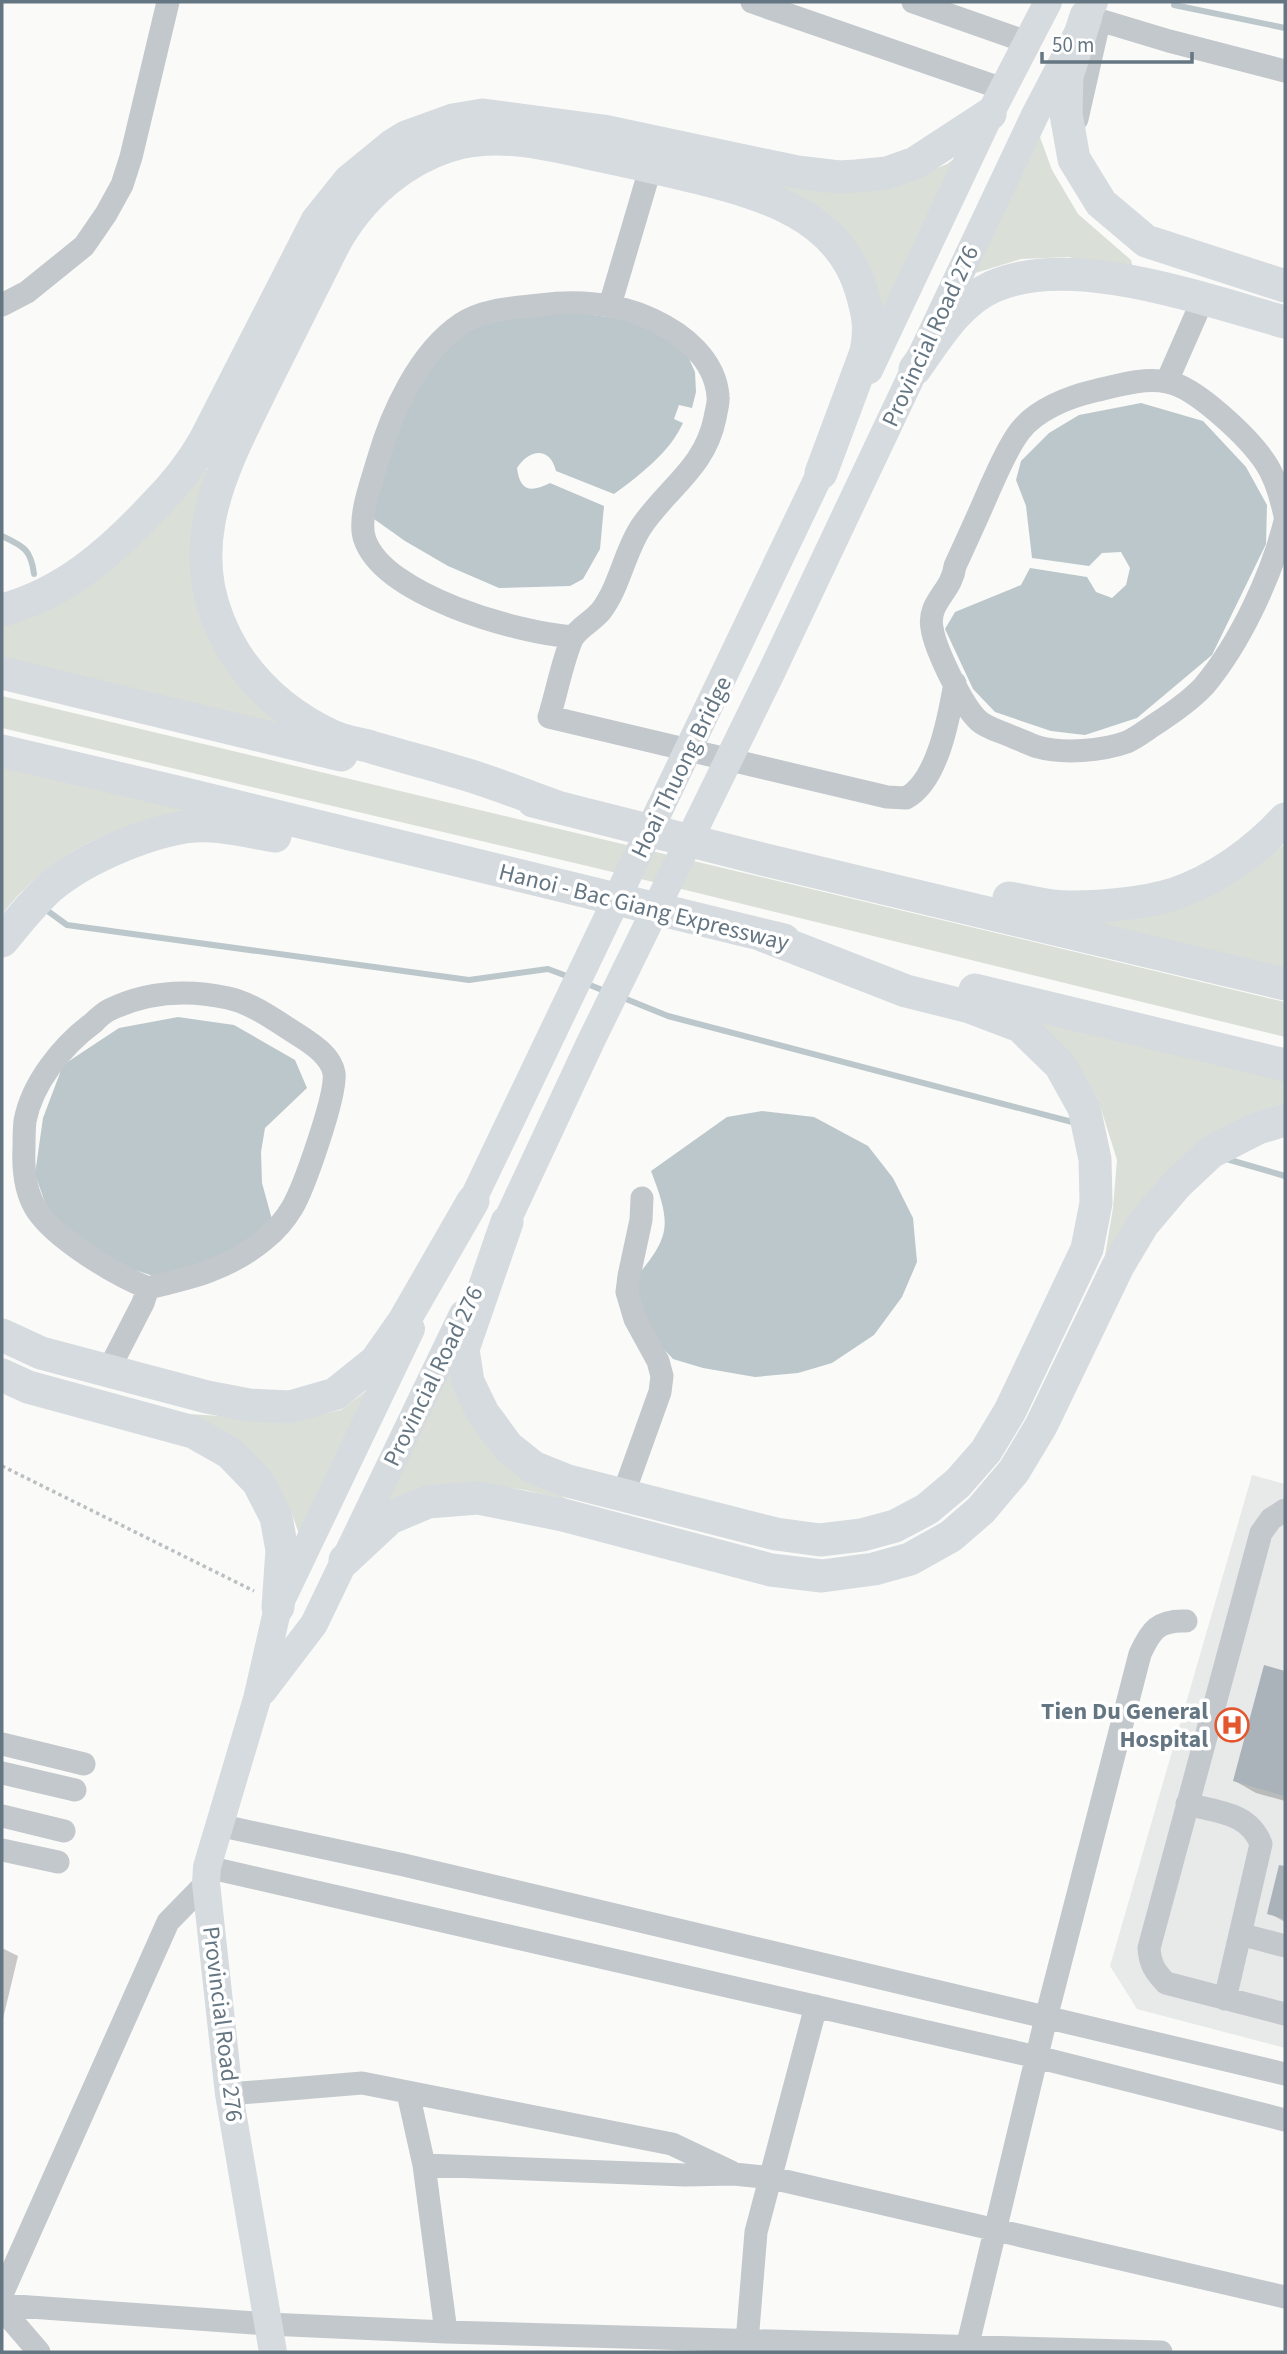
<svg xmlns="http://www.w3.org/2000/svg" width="1287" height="2354" font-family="'Source Sans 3',sans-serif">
<rect width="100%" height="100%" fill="#fafaf8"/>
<!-- built -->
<path fill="#e8e9e9" d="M 1252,1475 L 1285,1484 L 1285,2048 L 1137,2009 L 1110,1966 Z"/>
<!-- green -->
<path fill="#dadfd7" d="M 1037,129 L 1052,170 L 1078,214 L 1131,260 L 1133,269 L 1128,275 L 1069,257 L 1021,259 L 969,275 Z
M 970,147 L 884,330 L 876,300 L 746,175 L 903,182 L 947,164 Z
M 205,468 L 208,471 L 195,550 L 294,728 L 2,657 L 2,620 Z
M 2,696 L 1285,1002 L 1285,1037 L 600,869 L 2,728 Z
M 2,759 L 210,808 C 182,815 153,820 125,828 C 77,843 31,875 2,915 Z
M 1285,844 L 1285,973 L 1091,925 L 1128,915 L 1233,880 Z
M 1025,1014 L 1285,1075 L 1285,1103 L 1249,1114 L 1164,1176 L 1129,1216 L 1104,1262 L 1113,1208 L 1117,1160 L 1098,1099 L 1070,1054 Z
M 449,1353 L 530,1477 L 568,1500 L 525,1490 L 479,1484 L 385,1503 Z
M 370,1388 L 300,1537 L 291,1511 L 190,1414 L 292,1421 L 341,1410 Z"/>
<!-- water -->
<path fill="#bbc7cb" d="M 496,301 L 649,323 L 686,352 L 695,372 L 696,392 L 692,408 L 679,405 L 674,419 L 683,423 C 670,452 640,475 614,494 L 556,471 C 550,446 529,449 517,468 C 520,491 530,493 550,483 L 604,506 L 600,549 L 583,579 L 570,586 L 499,588 L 448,566 L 405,541 L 374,519 L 375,483 L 422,369 Z
M 1141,403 L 1203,421 L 1246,467 L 1267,505 L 1266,544 L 1212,655 L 1137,718 L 1085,735 L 1051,731 L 995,712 L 973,689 L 945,629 L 955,612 L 1021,585 L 1030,568 L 1087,577 L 1096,592 L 1112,598 L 1126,585 L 1130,568 L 1121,552 L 1102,553 L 1089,566 L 1032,558 L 1026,506 L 1016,480 L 1021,461 L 1049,433 L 1079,415 Z
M 178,1017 L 234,1025 L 295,1060 L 307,1088 L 265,1128 L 261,1152 L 262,1183 L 273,1223 L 207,1266 L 159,1278 L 120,1265 L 79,1241 L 48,1211 L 35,1174 L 43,1118 L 63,1065 L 119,1028 Z
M 762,1111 L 814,1117 L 868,1146 L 893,1178 L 913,1218 L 917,1262 L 902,1297 L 874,1335 L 832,1363 L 798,1373 L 755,1377 L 703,1368 L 673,1359 L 650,1334 L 633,1281 C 671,1236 672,1226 651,1171 L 727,1117 Z"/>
<!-- shadow -->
<path fill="#0003" d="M 1265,1667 L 1285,1672 L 1285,1801 L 1256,1793 L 1235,1781 Z
M 1280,1870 L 1285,1871 L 1285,1922 L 1269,1913 Z
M 2,1948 L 18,1956 L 2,2023 Z"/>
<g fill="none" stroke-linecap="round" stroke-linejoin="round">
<!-- stream -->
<path stroke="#bbc7cb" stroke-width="6" d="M 1174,5 L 1285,28
M 2,536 C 23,546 31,549 34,574
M 45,909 L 67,925 L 469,980 L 548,969 L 572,978
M 585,983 L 607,992
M 621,997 L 668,1016 L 1076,1123
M 1223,1158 L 1285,1176"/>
</g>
<!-- building -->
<path fill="#aab3b9" d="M 1264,1665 L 1285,1671 L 1285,1796 L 1233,1781 Z
M 1279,1865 L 1285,1866 L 1285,1919 L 1267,1914 Z"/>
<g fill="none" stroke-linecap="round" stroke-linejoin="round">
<!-- path -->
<path stroke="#bbbfc2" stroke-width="3.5" stroke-dasharray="3.5 3.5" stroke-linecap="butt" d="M 2,1466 L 254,1591"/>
<!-- minor -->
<path stroke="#c3c8cc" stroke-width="23" d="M 752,2 L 1003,89
M 913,2 L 1027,42
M 1086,16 L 1169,41 L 1285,71
M 1077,119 L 1099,22
M 2,305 L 27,292 L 84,246 L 106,214 L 122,185 L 131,157 L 168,2
M 610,305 L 651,166
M 1167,381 L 1203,299
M 1285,516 C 1281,497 1276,478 1265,462 C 1249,438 1195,386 1167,382 C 1144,377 1116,386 1094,391 C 1068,397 1036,410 1020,431 C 1007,448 999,469 990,488 C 979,514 967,540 955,566 C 952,592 927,602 932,628 C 935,649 963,707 979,721 C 988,729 1003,732 1013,737 C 1021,740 1029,744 1038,747 C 1063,754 1102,751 1127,742 C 1136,738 1145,731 1154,725 C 1171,714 1190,701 1204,686 C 1240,643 1272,575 1285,521
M 573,637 C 518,633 385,596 365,540 C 357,519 372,481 378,460 C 391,414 419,352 461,324 C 483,309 514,308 540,305 C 579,300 617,303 653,320 C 683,334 715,359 718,396 C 719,403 716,411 715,418 C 705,468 667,488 641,527 C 624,553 620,586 601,611 C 593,621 578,628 572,639 C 563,659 556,695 549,717 L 887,797 L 906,798 C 938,781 949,717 955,683
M 108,1371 L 143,1303 L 148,1288 C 191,1278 229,1269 264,1240 C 275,1231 285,1220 292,1208 C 304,1188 337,1094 334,1073 C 331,1057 315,1046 303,1038 C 280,1024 255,1004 228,998 C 187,989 148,991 109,1010 C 103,1013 98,1018 93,1023 C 63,1045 32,1083 25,1121 C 24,1130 24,1139 24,1148 C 23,1168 25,1191 36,1209 C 55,1239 116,1275 148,1288
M 623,1495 L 660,1392 L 662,1376 L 658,1361 L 635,1319 L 627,1292 L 629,1276 L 641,1220 L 642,1198
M 1285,1510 L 1271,1519 L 1261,1533 L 1149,1948 C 1150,1964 1155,1972 1166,1983 L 1285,2014
M 2,1744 L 84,1764
M 2,1773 L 75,1790
M 1187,1804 C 1217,1812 1249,1812 1261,1844 L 1225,1999
M 2,1816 L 64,1831
M 218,1825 L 404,1865 L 1285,2074
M 2,1850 L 58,1862
M 207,1867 L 1037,2057 L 1285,2120
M 1240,1934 L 1285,1946
M 408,2093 L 424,2165 L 446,2332
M 229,2094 L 362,2083 L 672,2144 L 731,2172
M 424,2165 L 685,2175 L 734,2174 L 772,2178 L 1285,2297
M 2,2294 L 168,1922 L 206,1883
M 2,2305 L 268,2324 L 446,2332 L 1161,2352
M 2,2309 L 39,2352
M 747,2342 L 756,2232 L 816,2006
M 966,2352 L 1046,2018 L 1140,1654 C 1151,1630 1158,1620 1186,1621"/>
<!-- major -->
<path stroke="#d6dbdf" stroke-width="28" d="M 869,370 L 990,114 L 1048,2
M 463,1220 L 829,455
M 498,1240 L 591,1041 L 771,673 L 1035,115 L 1094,2
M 263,1691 L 314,1624 L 463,1314
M 273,2352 L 229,2094 L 206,1883 L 207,1867 L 257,1699 L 278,1607 L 411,1329"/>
<!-- highway -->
<path stroke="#d6dbdf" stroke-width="33" d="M 1086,16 L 1067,76 L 1066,114 L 1074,159 L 1101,203 L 1146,241 L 1285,286
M 915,369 C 936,340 957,303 992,287 C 1071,251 1204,300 1285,322
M 2,610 C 63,594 110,553 152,508 C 173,487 190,467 205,440 L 317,221 L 349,181 L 393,145 L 406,137 L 453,120 L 483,115 L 603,131 L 797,172 L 839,177 L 856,176 L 887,173 L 915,163 L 990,114
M 2,673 L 341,755
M 2,751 L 194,796 L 784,940
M 533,801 L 766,860 L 1285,984
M 555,806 C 521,794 488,780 454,771 C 426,762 396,755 368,746 C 356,743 343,741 332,736 C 293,718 260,691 236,655 C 175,557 218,477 263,386 C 286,340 309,294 332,248 C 358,198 404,157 459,143 C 509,131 562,148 611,158 C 641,164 670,171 699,178 C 766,195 839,216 861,290 C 868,314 871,327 866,352 L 821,473
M 1009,898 C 1029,901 1052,908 1073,907 C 1103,907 1145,903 1174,894 C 1215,880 1256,851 1285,819
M 2,941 C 17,923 31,905 48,889 C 83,858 165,822 211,826 C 233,827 254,833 275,836
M 975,990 L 1285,1065
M 507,1222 L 463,1349 L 468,1382 L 483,1413 L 508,1447 L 533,1467 L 568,1481 L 776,1534 L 820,1540 L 862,1535 L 895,1526 L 927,1509 L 958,1483 L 986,1451 L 1010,1411 L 1087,1249 L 1096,1203 L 1095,1159 L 1084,1108 L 1060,1065 L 1020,1026 L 970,1007 L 906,991 L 762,935
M 2,1335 L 41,1353 L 207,1397 L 249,1405 L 290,1407 L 335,1394 L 376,1361 L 404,1321 L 473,1201
M 2,1375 L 28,1387 L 193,1432 L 230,1453 L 258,1482 L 276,1517 L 282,1550 L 278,1607
M 345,1560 L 390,1518 L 428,1502 L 478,1498 L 563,1515 L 771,1570 L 822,1576 L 874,1569 L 910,1559 L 951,1536 L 981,1510 L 1014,1471 L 1041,1426 L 1118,1266 L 1143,1224 L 1176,1185 L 1211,1152 L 1258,1128 L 1285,1120"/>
</g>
<!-- icons -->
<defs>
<symbol id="hospital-ring" viewBox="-11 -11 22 22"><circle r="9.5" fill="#fff" stroke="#e4572e" stroke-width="1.5"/><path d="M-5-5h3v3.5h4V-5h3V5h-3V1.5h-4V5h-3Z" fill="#e4572e"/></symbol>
</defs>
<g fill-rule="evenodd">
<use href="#hospital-ring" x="1213" y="1706" width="38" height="38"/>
</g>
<g text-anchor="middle" stroke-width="7" stroke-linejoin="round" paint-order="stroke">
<!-- street labels -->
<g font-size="24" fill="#657683" stroke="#fff">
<text transform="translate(930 336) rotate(-65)" y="8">Provincial Road 276</text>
<text transform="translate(681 767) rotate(-64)" y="8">Hoai Thuong Bridge</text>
<text transform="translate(644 907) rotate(14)" y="8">Hanoi - Bac Giang Expressway</text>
<text transform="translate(433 1376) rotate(-64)" y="8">Provincial Road 276</text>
<text transform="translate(223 2024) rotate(83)" y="8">Provincial Road 276</text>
</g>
<!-- poi labels -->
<g font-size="24" font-weight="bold" fill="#657683" stroke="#fff" text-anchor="end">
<text x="1208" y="1719">Tien Du General<tspan x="1208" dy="28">Hospital</tspan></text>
</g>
</g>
<!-- border -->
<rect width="1287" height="2354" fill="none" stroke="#657683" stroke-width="7"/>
<!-- scale -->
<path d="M1042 52v10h150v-10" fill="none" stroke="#657683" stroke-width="3.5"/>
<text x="1052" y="52" font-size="21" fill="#657683" stroke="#ffffff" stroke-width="5" paint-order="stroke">50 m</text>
</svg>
